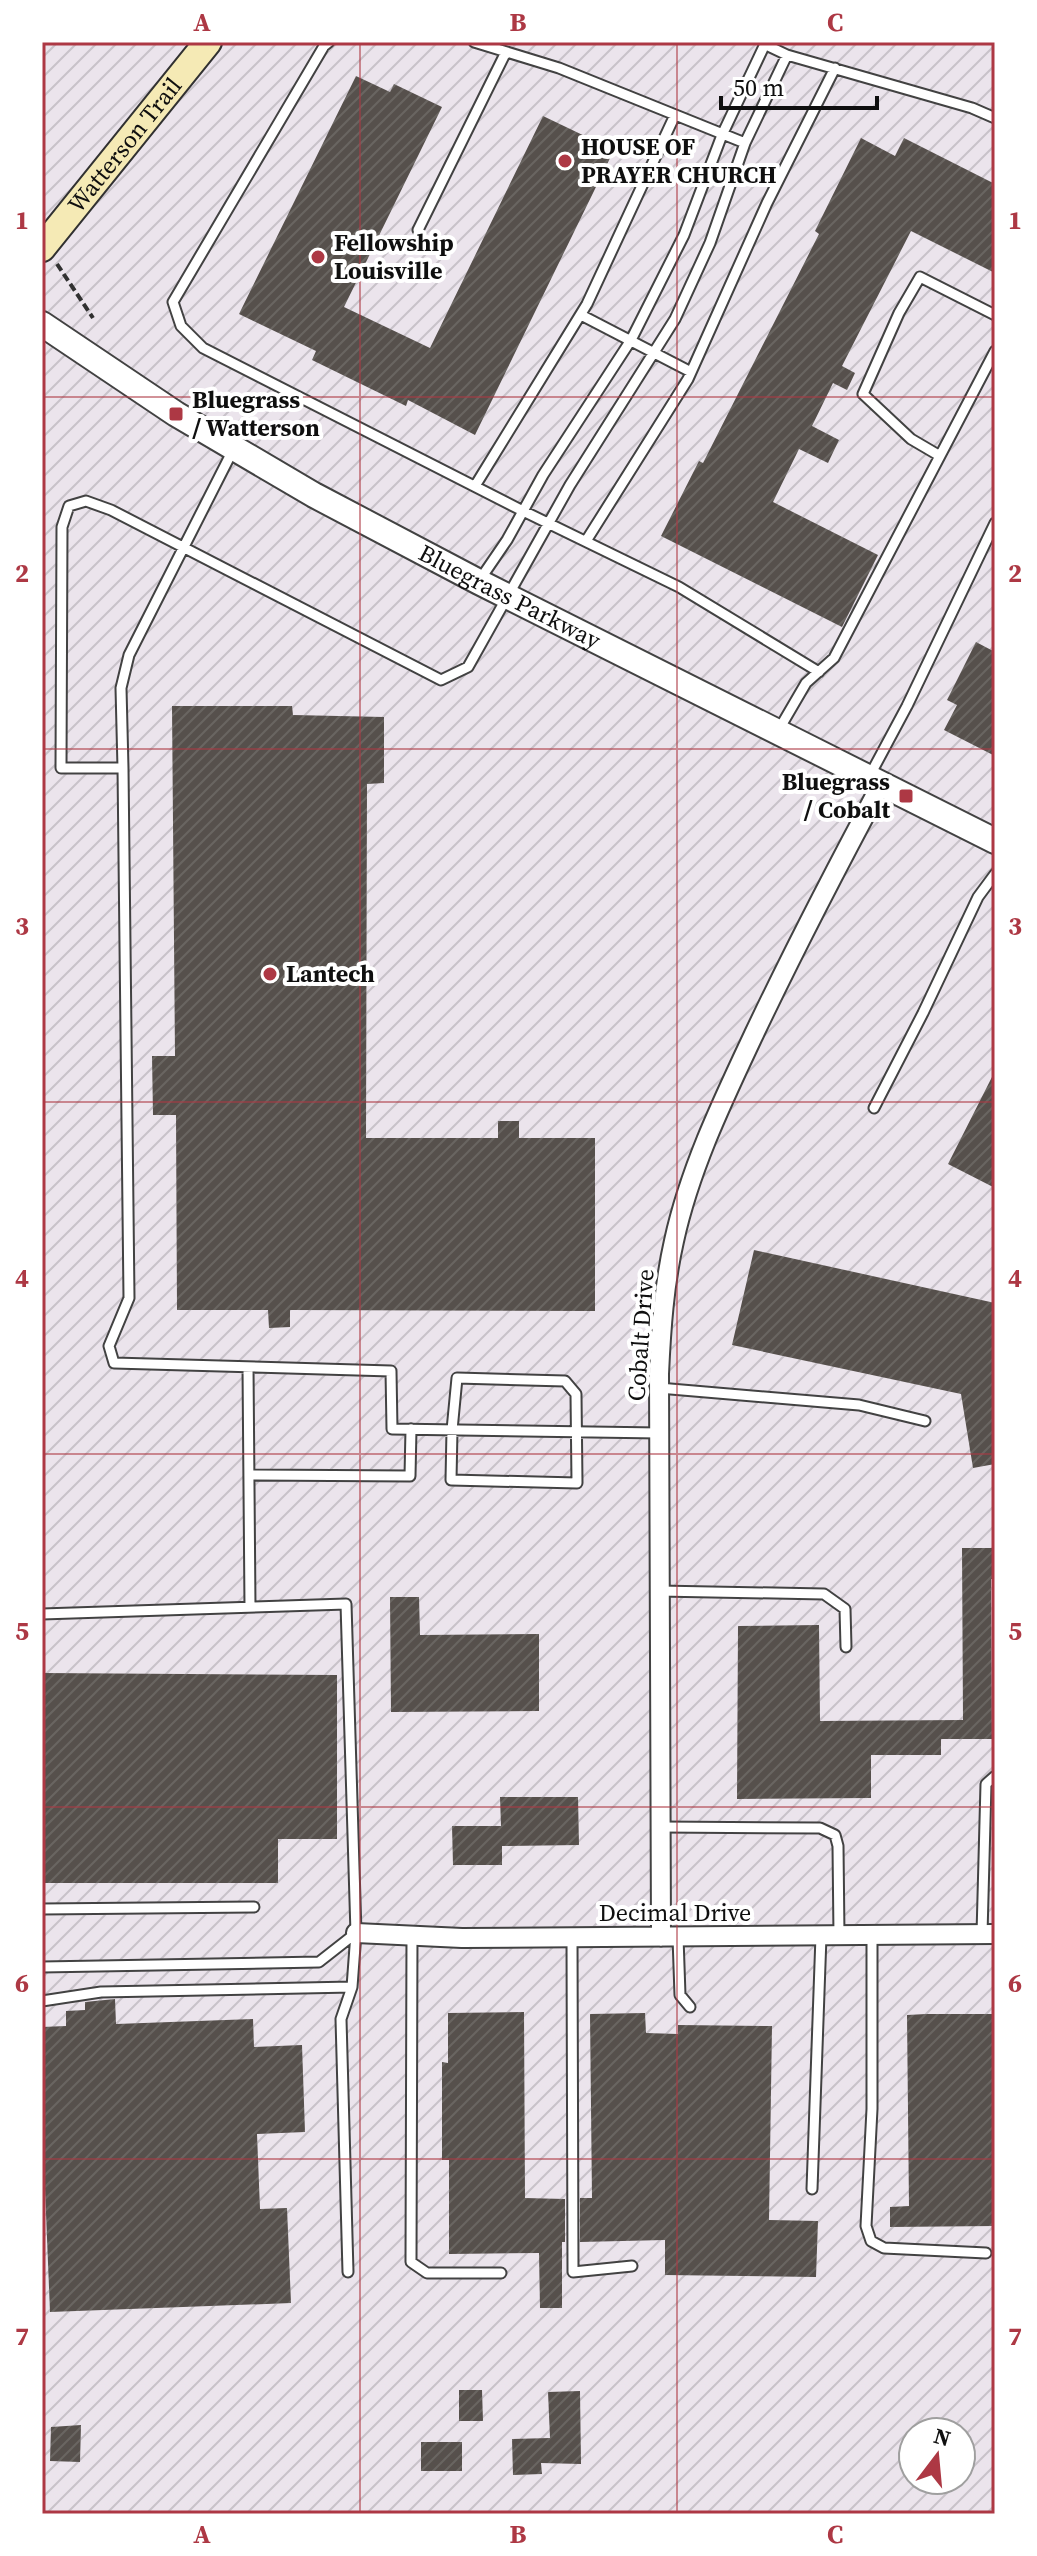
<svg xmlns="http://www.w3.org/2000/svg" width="1037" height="2556" font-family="'Source Serif 4',serif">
<defs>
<pattern id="industrial-furrows" width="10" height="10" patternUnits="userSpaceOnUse" patternTransform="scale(2)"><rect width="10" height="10" fill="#ebe4ec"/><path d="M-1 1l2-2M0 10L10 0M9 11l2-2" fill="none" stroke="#c8c2c9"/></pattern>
<pattern id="building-hatch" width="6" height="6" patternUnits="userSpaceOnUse" patternTransform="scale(2)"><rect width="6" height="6" fill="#56504c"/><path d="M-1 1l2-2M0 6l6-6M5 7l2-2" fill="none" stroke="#696561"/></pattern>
</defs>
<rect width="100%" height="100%" fill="#fdfaf2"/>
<!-- industrial -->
<path fill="url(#industrial-furrows)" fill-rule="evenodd" d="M 42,42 L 995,42 L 995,2514 L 42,2514 ZM 913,2432 L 961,2432 L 961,2480 L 913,2480 Z"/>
<!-- building -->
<path fill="url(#building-hatch)" d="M 356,76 L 390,92 L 394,84 L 442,107 L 344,307 L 430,348 L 543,116 L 614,150 L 475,435 L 408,400 L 406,406 L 312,360 L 316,351 L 239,314 Z
M 861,138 L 895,156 L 904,138 L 995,184 L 995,273 L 911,231 L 842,366 L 855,373 L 847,390 L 833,383 L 812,426 L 839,440 L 828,463 L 799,449 L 773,502 L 878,555 L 842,627 L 661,536 L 699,461 L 703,463 L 819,234 L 815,231 Z
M 976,642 L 995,652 L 995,756 L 944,730 L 957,705 L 947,700 Z
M 172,706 L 292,706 L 293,715 L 384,717 L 384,783 L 367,784 L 366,1138 L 498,1138 L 498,1121 L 519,1121 L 519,1138 L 595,1138 L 595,1311 L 290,1310 L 290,1327 L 269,1328 L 268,1310 L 177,1310 L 176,1115 L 153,1115 L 152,1056 L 175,1056 Z
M 995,1071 L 995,1188 L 948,1164 Z
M 754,1250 L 995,1303 L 995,1464 L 973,1468 L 961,1394 L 732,1345 Z
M 962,1548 L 995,1548 L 995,1579 L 991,1579 L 992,1739 L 941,1739 L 941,1755 L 871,1755 L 871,1798 L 737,1799 L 738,1626 L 819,1625 L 820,1721 L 963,1720 Z
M 390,1597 L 419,1597 L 420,1635 L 539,1634 L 539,1711 L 391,1712 Z
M 42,1673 L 337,1675 L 337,1839 L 278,1839 L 278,1883 L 42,1883 Z
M 500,1797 L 578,1797 L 579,1845 L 502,1846 L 502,1865 L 453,1865 L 452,1826 L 501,1826 Z
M 115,1999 L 116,2024 L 253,2019 L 254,2047 L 302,2045 L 305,2132 L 257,2134 L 260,2209 L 287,2208 L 291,2303 L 50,2312 L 42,2114 L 42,2027 L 66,2026 L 66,2011 L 85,2010 L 85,2002 Z
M 524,2012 L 525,2198 L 565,2199 L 565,2242 L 562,2242 L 562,2308 L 540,2308 L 539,2253 L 449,2254 L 449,2160 L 442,2160 L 442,2062 L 448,2063 L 448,2013 Z
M 645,2013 L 646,2033 L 678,2034 L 678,2025 L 772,2026 L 769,2220 L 818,2221 L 816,2277 L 665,2275 L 665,2240 L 580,2242 L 580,2198 L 592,2198 L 590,2014 Z
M 926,2014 L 995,2014 L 995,2226 L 890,2227 L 890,2207 L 909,2206 L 907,2015 Z
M 459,2390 L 482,2390 L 483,2421 L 459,2421 Z
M 580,2391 L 581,2464 L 541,2463 L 542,2474 L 513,2475 L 512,2439 L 550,2438 L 548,2392 Z
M 81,2425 L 80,2462 L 50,2461 L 51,2427 Z
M 421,2442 L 462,2442 L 462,2471 L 421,2471 Z"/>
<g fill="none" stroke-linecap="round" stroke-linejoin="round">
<defs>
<path id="service" d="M 329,42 L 324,46 L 173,302 L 181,326 L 203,348 L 521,510 L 679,587 L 819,672
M 474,42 L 559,68 L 745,143
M 764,44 L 787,55 L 972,108 L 995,118
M 418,230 L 506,52
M 581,315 L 691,372
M 940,456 L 911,439 L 863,394 L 899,313 L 920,277 L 995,315
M 475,486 L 587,304 L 675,115
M 586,541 L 688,379 L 767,203 L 835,68
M 479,581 L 507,540 L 543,475 L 631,340 L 684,235 L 722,135 L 766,42
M 778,731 L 806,683 L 834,658 L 995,351
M 123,768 L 121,688 L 129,655 L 233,450
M 869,777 L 907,706 L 995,523
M 874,1108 L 923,1013 L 978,897 L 995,874
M 248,1367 L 250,1607
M 457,1378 L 565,1381 L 576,1394 L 577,1483 L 451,1480 L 452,1430 Z
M 659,1388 L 859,1405 L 925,1421
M 659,1433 L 392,1429 L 391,1371 L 114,1363 L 109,1346 L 129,1298 L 123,768 L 61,768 L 62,527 L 69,506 L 86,501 L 111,510 L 441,680 L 468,667 L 570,485 L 675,319 L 710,243 L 745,143 L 787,55
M 249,1475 L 410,1476 L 411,1429
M 659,1591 L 824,1594 L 845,1609 L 846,1647
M 42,1614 L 346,1604 L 356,1933 L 352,1987 L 341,2019 L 348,2272
M 661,1827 L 820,1828 L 835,1835 L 838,1846 L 839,1936
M 42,1909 L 254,1907
M 412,1934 L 411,2262 L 427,2273 L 501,2273
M 982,1934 L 986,1784 L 995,1776
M 872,1936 L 872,2109 L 866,2226 L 871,2241 L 884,2248 L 986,2253
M 572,1937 L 573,2272 L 632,2266
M 678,1937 L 680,1995 L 690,2007
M 42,1967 L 319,1962 L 356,1933
M 42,2001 L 101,1992 L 352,1987
M 812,2189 L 821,1936"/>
<path id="minor" d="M 356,1933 L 462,1938 L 995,1934
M 661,1937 L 659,1374 C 661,1330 664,1285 674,1241 C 690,1168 723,1100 755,1032 C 795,948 838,865 882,783"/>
<g id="tertiary">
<path id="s1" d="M 42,324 L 176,414 L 314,495 L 479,582 L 995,841"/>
</g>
<g id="secondary">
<path id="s2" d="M 42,248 L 208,42"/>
</g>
</defs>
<!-- service casing -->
<use href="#service" stroke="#424242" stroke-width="13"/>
<!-- minor casing -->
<use href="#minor" stroke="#424242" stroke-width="22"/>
<!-- tertiary casing -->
<use href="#tertiary" stroke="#424242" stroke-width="28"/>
<!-- secondary casing -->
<use href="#secondary" stroke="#313131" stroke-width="30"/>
<!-- path -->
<path stroke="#313131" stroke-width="4" stroke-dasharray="8 4" stroke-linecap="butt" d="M 57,264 L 93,318"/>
<!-- service -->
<use href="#service" stroke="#fff" stroke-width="9"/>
<!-- minor -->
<use href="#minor" stroke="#fff" stroke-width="18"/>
<!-- tertiary -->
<use href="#tertiary" stroke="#fff" stroke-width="24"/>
<!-- secondary -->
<use href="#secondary" stroke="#f5eab5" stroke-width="26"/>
</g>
<!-- grid -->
<path fill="none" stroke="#ad3844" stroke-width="2" stroke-opacity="0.55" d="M 360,42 L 360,2514M 677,42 L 677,2514M 42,397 L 995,397M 42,749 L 995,749M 42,1102 L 995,1102M 42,1454 L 995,1454M 42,1807 L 995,1807M 42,2159 L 995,2159"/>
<!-- markers -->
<g fill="#ad3844" stroke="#fff" stroke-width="3">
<circle cx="565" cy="161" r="8"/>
<circle cx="318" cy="257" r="8"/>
<rect x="168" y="406" width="16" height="16" rx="4"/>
<rect x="898" y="788" width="16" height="16" rx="4"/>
<circle cx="270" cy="974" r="8"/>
</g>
<g text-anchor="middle" stroke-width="8" stroke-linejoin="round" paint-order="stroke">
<!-- street labels -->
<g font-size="24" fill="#0f0f0f" stroke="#fff">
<text dy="8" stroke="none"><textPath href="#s2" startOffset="132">Watterson Trail</textPath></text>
<text dy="8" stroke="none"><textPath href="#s1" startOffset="542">Bluegrass Parkway</textPath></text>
<text transform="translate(641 1335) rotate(-86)" y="8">Cobalt Drive</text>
<text x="675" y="1921">Decimal Drive</text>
</g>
<!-- poi labels -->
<g font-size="24" font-weight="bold" fill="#0f0f0f" stroke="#fff" text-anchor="start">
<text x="581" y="155">HOUSE OF<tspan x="581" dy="28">PRAYER CHURCH</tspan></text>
<text x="334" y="251">Fellowship<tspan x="334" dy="28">Louisville</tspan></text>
<text x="192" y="408">Bluegrass<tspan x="192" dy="28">/ Watterson</tspan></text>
<text x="890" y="790" text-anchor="end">Bluegrass<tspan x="890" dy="28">/ Cobalt</tspan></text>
<text x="286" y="982">Lantech</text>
</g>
</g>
<!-- border -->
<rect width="1037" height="2556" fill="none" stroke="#ffffff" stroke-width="88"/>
<!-- north arrow -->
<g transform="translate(937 2456) rotate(16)"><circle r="38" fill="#ffffff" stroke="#9f9f9f" stroke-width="2"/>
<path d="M0-6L14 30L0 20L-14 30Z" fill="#ad3844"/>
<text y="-12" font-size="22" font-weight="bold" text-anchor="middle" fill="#0f0f0f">N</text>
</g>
<!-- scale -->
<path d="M721 96v12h156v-12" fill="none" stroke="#0f0f0f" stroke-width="4"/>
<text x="733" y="96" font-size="24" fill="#0f0f0f" stroke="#ffffff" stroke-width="6" paint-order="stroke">50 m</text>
<rect x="44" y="44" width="949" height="2468" fill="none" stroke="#ad3844" stroke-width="3"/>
<g font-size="26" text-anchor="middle" font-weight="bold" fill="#ad3844">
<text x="202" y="31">A</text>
<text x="518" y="31">B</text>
<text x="835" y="31">C</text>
<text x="22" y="229">1</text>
<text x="1015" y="229">1</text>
<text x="22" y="582">2</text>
<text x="1015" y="582">2</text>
<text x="22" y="935">3</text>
<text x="1015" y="935">3</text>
<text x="22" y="1287">4</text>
<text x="1015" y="1287">4</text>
<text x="22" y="1640">5</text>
<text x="1015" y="1640">5</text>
<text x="22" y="1992">6</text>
<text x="1015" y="1992">6</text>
<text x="22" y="2345">7</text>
<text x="1015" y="2345">7</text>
<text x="202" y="2543">A</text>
<text x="518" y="2543">B</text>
<text x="835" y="2543">C</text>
</g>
</svg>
